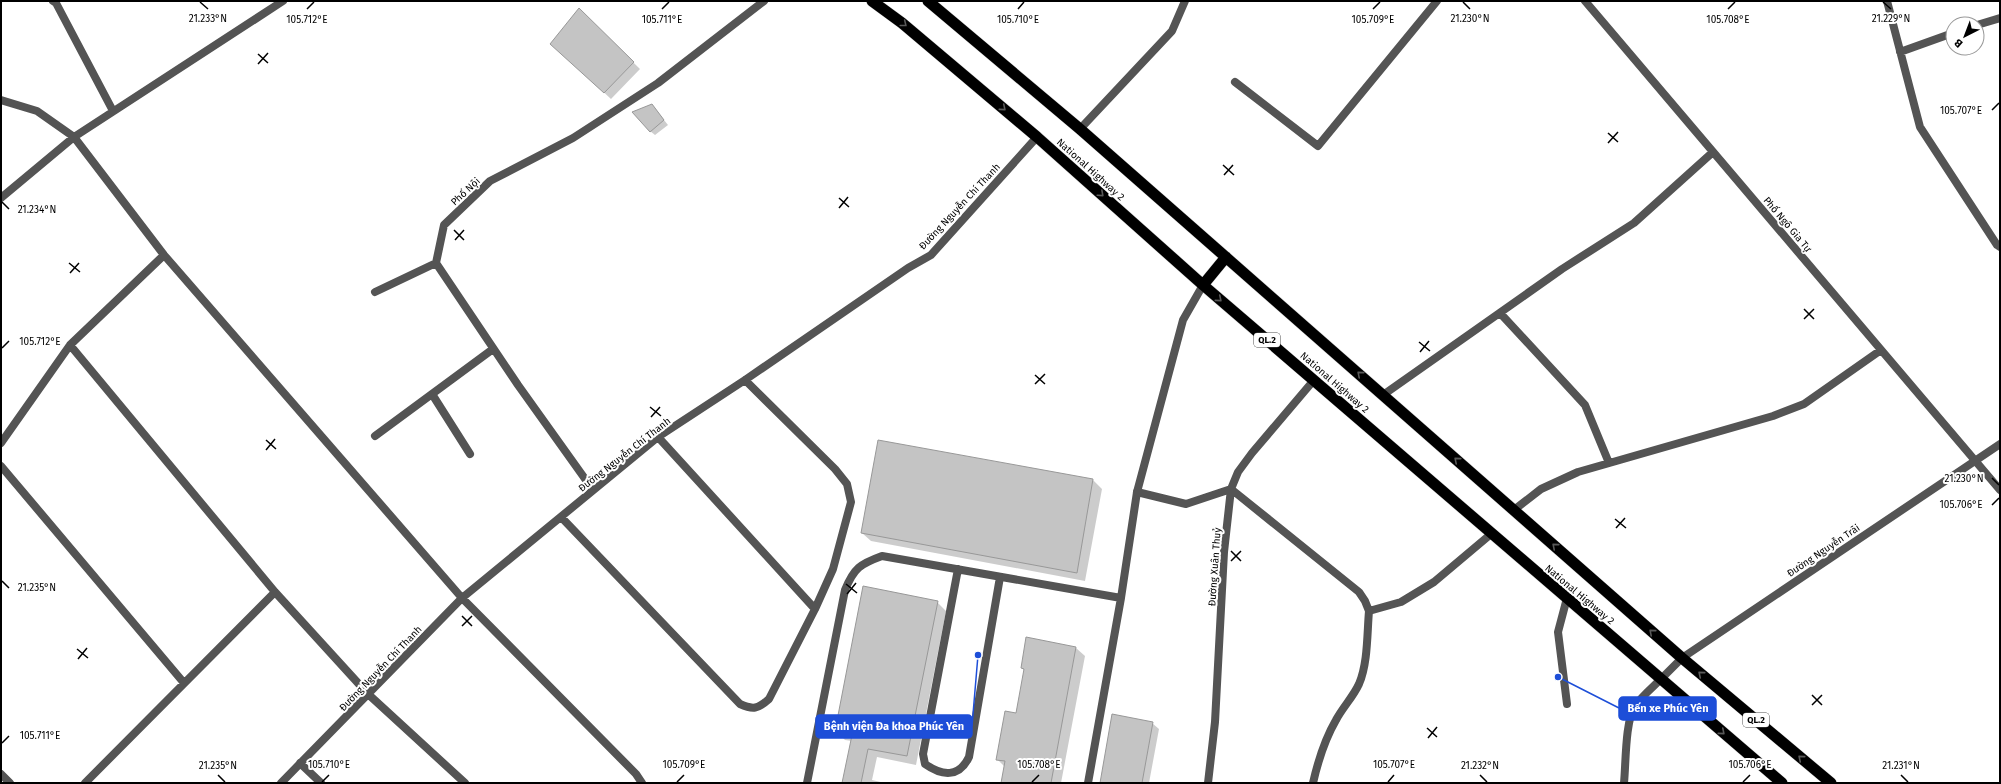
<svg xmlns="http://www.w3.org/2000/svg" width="2001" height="784" font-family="'Fira Sans',sans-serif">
<rect width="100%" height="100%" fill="#fff"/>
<!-- shadow -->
<path fill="#0003" d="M 579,9 L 640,69 L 611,99 L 558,50 Z
M 652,105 L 668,125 L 655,135 L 650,131 Z
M 1093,480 L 1102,489 L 1085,581 L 871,541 L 862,533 Z
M 937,602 L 946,611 L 916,765 L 877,757 L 872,780 L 885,783 L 843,783 L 852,741 L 845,740 L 836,731 Z
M 1076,648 L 1085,656 L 1061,783 L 1002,783 L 1005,767 L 997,759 L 1017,714 L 1025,671 L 1022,668 Z
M 1152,723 L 1159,729 L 1149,783 L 1101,783 Z"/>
<!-- building -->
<path fill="#c4c4c4" stroke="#989898" d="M 579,8 L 634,62 L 604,93 L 550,44 Z
M 652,104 L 664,120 L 650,132 L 632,112 Z
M 878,440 L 1093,479 L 1077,573 L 861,533 Z
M 863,586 L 938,601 L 907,756 L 868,749 L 861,783 L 842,783 L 852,735 L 835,731 Z
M 1026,637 L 1076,647 L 1051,783 L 1001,783 L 1005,761 L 996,760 L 1005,711 L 1016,713 L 1024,669 L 1021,668 Z
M 1112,714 L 1153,722 L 1142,783 L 1100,783 Z"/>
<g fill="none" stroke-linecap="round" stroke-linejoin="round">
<defs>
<path id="trunk" d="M 872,1 L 902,23 L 1037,137 L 1203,285 L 1782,783
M 928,1 L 1080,129 L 1682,658 L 1831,783
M 1203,285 L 1226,257"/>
</defs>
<!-- trunk casing -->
<use href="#trunk" stroke="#dbdbdb" stroke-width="12"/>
<!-- service -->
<path stroke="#545454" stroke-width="8" d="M 958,569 L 923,754 L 925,764 C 942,776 959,778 969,757 L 1000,577
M 1121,598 L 1137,492
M 1567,598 L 1558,632 L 1567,704
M 807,783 L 845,590 C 854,568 860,564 882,556 L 1121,598 L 1088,783"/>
<!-- minor -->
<path stroke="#545454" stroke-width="8" d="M 53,1 L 56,3 L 113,111
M 1585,1 L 2000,490
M 1887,1 L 1920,127 L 1997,245 L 2000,247
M 1977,25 L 2000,18
M 1900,52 L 1953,33
M 1235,82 L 1318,146 L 1437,1
M 1,100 L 37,111 L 74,137 L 164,255 L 462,598 L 636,774 L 642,783
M 1080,129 L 1172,31 L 1185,1
M 1,198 L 74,137 L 283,1
M 1203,285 L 1183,320 L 1137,492 L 1186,504 L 1231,489 L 1359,592 L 1365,601 L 1369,611
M 375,292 L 436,263
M 1500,313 L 1585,405 L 1609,463
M 70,345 L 275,592 L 368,694 L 465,783
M 432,394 L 470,454
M 1383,395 L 1562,269 L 1634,223 L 1713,152
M 375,436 L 493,349
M 658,437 L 815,609
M 1,443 L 70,345 L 164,255
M 1,466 L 184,683
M 593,490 L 518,385 L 436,263 L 444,225 L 490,181 L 573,138 L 658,83 L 764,1
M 1514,510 L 1541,489 L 1578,472 L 1773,416 L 1804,404 L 1881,350
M 561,517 L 740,704 C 753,710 758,709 769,699 L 815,609 L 833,569 L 851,502 L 847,484 L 835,469 L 745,380
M 300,763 L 321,783
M 1,774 L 10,783
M 85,783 L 275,592
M 281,783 L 462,598 L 658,437 L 745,380 L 908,268 L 931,255 L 1037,137
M 1208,783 L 1215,722 L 1224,552 L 1231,489 L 1238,472 L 1252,453 L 1314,380
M 1313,783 C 1318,761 1325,739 1336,720 C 1343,707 1353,697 1359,684 C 1368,663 1367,634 1369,611 L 1401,602 L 1434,582 L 1491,534
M 1624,783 C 1626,763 1625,721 1635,706 C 1642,696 1653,687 1661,679"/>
<!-- tertiary -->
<path stroke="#545454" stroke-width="8" d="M 1661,679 L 1682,658 L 2000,444"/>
<!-- trunk -->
<use href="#trunk" stroke="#000" stroke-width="11"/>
</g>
<!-- one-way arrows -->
<defs><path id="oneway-chevron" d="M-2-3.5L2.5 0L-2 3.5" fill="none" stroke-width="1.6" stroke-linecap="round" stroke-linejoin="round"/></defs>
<g stroke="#595959">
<use href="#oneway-chevron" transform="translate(904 24) rotate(39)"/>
<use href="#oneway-chevron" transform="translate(1003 108) rotate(40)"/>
<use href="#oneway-chevron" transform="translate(1101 194) rotate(42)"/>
<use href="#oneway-chevron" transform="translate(1219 299) rotate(40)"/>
<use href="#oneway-chevron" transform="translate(1360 374) rotate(-139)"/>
<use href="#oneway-chevron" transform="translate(1457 460) rotate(-139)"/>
<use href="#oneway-chevron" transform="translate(1555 546) rotate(-139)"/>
<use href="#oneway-chevron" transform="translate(1652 632) rotate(-139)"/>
<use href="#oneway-chevron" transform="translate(1701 674) rotate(-140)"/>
<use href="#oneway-chevron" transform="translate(1722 732) rotate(41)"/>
<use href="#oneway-chevron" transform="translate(1801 758) rotate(-140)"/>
</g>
<!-- ticks -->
<path fill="none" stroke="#000" stroke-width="1.5" d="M 200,2 L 208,9M 1463,2 L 1470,9M 1883,2 L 1891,9M 307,9 L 314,2M 662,9 L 669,2M 1018,9 L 1024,2M 1373,9 L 1380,2M 1728,9 L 1735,2M 258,54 L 268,63M 258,64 L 268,53M 1992,110 L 1999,103M 1608,133 L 1618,142M 1608,143 L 1618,132M 1223,165 L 1234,175M 1224,175 L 1233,165M 839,198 L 849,207M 2,202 L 9,209M 839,208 L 848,197M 454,230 L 464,240M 455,240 L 464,230M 69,263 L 80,272M 70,273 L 79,263M 1804,309 L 1814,319M 1804,319 L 1814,309M 1419,342 L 1430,351M 2,348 L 9,341M 1420,352 L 1429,341M 1035,375 L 1045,384M 1035,384 L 1045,374M 650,407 L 661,416M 651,417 L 660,407M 266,440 L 276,449M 266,450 L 275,439M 1992,478 L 1999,485M 1992,505 L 1999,498M 1615,519 L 1626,528M 1616,528 L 1625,518M 1231,551 L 1241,561M 1231,561 L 1241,551M 2,581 L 9,588M 846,584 L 857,593M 847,594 L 856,583M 462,616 L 472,626M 462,626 L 472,616M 77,649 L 88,658M 78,659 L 87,648M 1812,695 L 1822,705M 1812,705 L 1822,695M 1427,728 L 1437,737M 1428,738 L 1437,727M 2,743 L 9,736M 218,775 L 225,782M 1480,775 L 1487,782M 1901,775 L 1908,782M 322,782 L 329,775M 677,782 L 684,775M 1032,782 L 1039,775M 1388,782 L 1394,775M 1743,782 L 1750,775"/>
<g text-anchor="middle" stroke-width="4" stroke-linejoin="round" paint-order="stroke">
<!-- shield labels -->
<g fill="#fff" stroke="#4c4c4c" stroke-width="1">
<rect x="1254" y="333" width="26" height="14" rx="3"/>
<rect x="1743" y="713" width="26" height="14" rx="3"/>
</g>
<g font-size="9" font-weight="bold" fill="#000">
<text x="1267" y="343">QL.2</text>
<text x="1756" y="723">QL.2</text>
</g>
<!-- street labels -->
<g font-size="10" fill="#000" stroke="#fff">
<text transform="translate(1091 169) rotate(42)" y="4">National Highway 2</text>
<text transform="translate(465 191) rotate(-43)" y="4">Phố Nội</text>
<text transform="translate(959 206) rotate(-47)" y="4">Đường Nguyễn Chí Thanh</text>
<text transform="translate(1788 224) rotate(50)" y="4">Phố Ngô Gia Tự</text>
<text transform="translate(1335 382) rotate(41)" y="4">National Highway 2</text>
<text transform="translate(624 454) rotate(-38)" y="4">Đường Nguyễn Chí Thanh</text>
<text transform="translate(1823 550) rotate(-34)" y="4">Đường Nguyễn Trãi</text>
<text transform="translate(1214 567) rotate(-86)" y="4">Đường Xuân Thuỷ</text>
<text transform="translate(1580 594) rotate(40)" y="4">National Highway 2</text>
<text transform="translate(380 668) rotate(-46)" y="4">Đường Nguyễn Chí Thanh</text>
</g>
</g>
<g font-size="10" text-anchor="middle" fill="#000" stroke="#fff" stroke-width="4" stroke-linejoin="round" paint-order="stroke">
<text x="208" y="22">21.233°N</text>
<text x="1891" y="22">21.229°N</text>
<text x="1470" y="22">21.230°N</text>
<text x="307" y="23">105.712°E</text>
<text x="662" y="23">105.711°E</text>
<text x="1018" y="23">105.710°E</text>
<text x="1373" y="23">105.709°E</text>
<text x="1728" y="23">105.708°E</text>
<text x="1961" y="114">105.707°E</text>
<text x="37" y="213">21.234°N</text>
<text x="40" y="345">105.712°E</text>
<text x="1964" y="482">21.230°N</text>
<text x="1961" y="508">105.706°E</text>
<text x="37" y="591">21.235°N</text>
<text x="40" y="739">105.711°E</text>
<text x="329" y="768">105.710°E</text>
<text x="684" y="768">105.709°E</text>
<text x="1039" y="768">105.708°E</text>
<text x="1394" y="768">105.707°E</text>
<text x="1750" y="768">105.706°E</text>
<text x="218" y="769">21.235°N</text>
<text x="1480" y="769">21.232°N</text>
<text x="1901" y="769">21.231°N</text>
</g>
<!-- callouts -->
<path fill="none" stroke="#1d4ed8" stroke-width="1.5" d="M1558 677L1619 708M978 655L972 726"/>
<g fill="#1d4ed8" stroke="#fff" stroke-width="1.5">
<circle cx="1558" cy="677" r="4"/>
<circle cx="978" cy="655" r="4"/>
</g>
<g fill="#1d4ed8" stroke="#1d4ed8" stroke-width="1.5">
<rect x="1619" y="697" width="97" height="23" rx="4"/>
<rect x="816" y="715" width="156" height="23" rx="4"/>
</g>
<g font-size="11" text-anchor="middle" font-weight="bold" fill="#fff">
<text x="1668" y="712">Bến xe Phúc Yên</text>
<text x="894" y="730">Bệnh viện Đa khoa Phúc Yên</text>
</g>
<!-- border -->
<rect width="2001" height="784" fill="none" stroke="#000000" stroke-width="4"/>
<!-- north arrow -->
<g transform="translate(1965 36) rotate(222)"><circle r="19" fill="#ffffff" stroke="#999999"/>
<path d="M0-3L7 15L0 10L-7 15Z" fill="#000000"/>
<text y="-6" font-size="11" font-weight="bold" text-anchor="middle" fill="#000000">B</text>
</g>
</svg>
